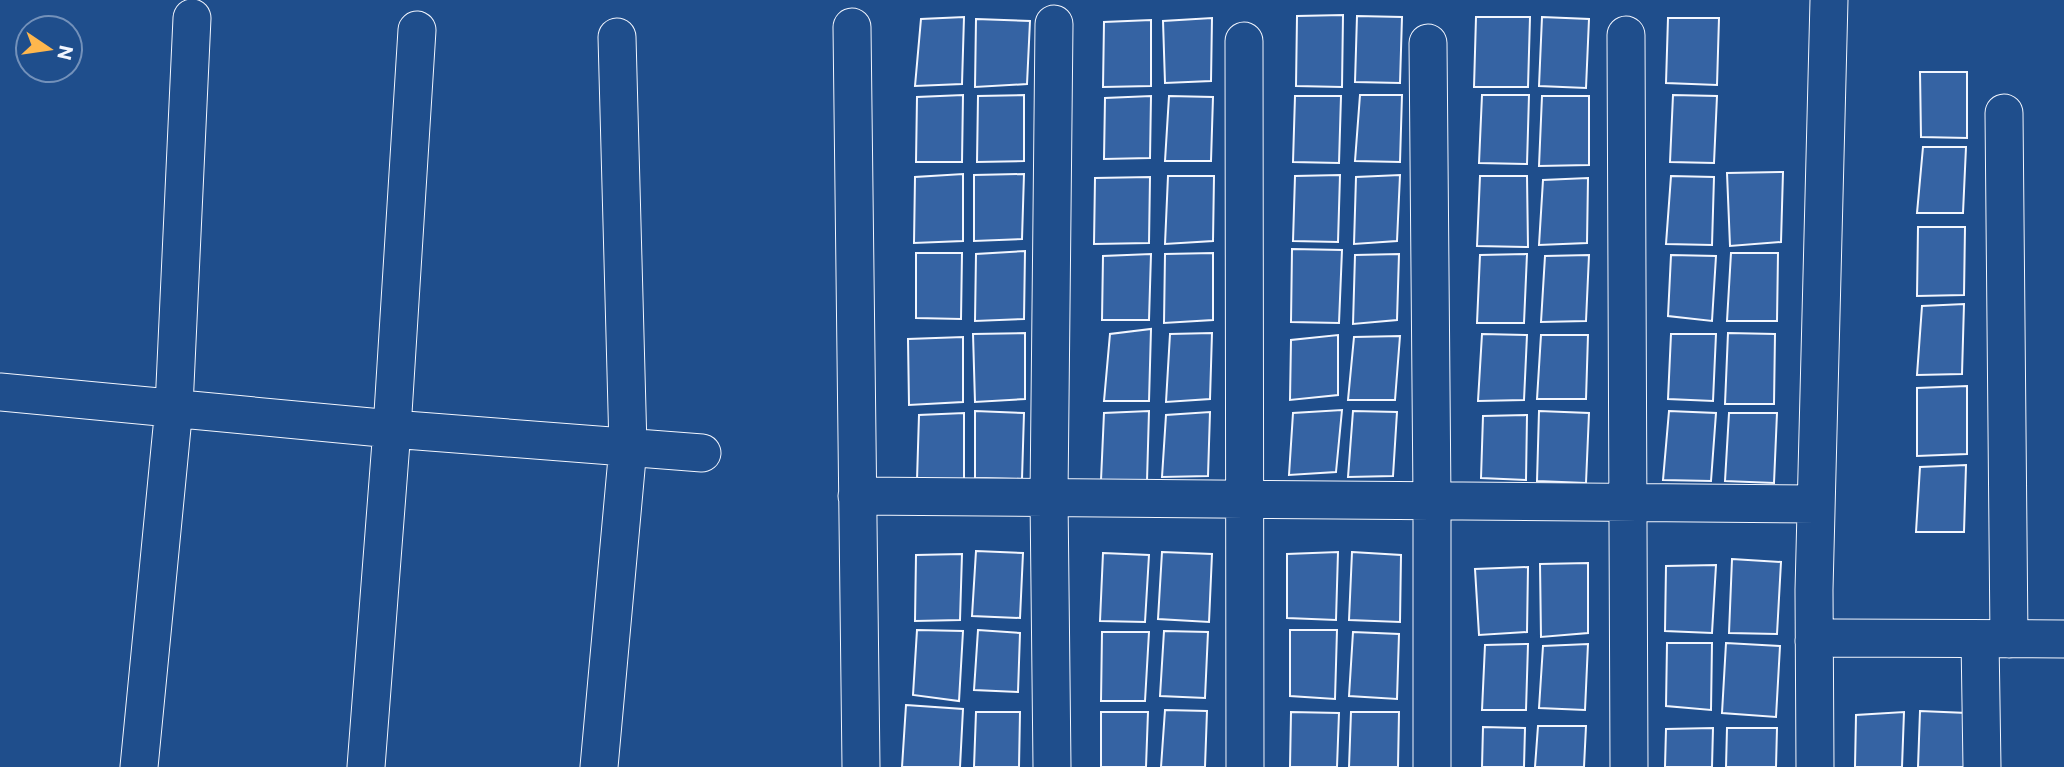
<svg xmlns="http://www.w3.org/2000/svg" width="2064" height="767" font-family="Commissioner,sans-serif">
<rect width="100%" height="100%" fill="#1f4e8c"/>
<!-- building -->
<path fill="#3563a3" stroke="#f2f6ff" stroke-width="2" d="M 1343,15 L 1342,87 L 1296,86 L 1297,16 Z
M 1357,16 L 1402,17 L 1400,83 L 1355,82 Z
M 964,17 L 962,84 L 915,86 L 921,19 Z
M 1476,17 L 1530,17 L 1528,87 L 1474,87 Z
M 1542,17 L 1589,19 L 1586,88 L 1539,86 Z
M 1212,18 L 1211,81 L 1165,83 L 1163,21 Z
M 1668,18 L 1719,18 L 1717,85 L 1666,83 Z
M 976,19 L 1030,21 L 1027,84 L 975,87 Z
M 1151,20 L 1151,86 L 1103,87 L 1104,22 Z
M 1920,72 L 1967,72 L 1967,138 L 1921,137 Z
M 963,95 L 962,162 L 916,162 L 917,97 Z
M 1024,95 L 1024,161 L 977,162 L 978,96 Z
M 1360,95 L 1402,95 L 1400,162 L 1355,161 Z
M 1482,95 L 1529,95 L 1527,164 L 1479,163 Z
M 1673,95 L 1717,96 L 1714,163 L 1670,162 Z
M 1151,96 L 1150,158 L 1104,159 L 1105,98 Z
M 1169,96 L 1213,97 L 1211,161 L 1165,161 Z
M 1295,96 L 1341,96 L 1339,163 L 1293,162 Z
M 1542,96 L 1589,96 L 1589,165 L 1539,166 Z
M 1923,147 L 1966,147 L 1963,213 L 1917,213 Z
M 1783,172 L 1781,242 L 1730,246 L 1727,173 Z
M 963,174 L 963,241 L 914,243 L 915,177 Z
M 1024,174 L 1022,239 L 974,241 L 974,175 Z
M 1340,175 L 1338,242 L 1293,241 L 1295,176 Z
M 1400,175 L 1397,241 L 1354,244 L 1356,177 Z
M 1168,176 L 1214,176 L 1213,241 L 1165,244 Z
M 1480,176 L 1527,176 L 1528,247 L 1477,246 Z
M 1671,176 L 1714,177 L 1712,245 L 1666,244 Z
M 1150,177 L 1149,243 L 1094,244 L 1095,178 Z
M 1588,178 L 1587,243 L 1539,245 L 1543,180 Z
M 1918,227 L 1965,227 L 1964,295 L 1917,296 Z
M 1292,249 L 1342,250 L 1339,323 L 1291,322 Z
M 1025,251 L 1024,319 L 975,321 L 976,254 Z
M 916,253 L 962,253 L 961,319 L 916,318 Z
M 1213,253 L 1213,320 L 1164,323 L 1165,254 Z
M 1731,253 L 1778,253 L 1777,321 L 1727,321 Z
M 1151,254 L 1149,320 L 1102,320 L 1103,256 Z
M 1399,254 L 1397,320 L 1353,324 L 1355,255 Z
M 1527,254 L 1524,323 L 1477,323 L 1480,255 Z
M 1589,255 L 1586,321 L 1541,322 L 1545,256 Z
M 1671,255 L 1716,256 L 1712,321 L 1668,316 Z
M 1964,304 L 1962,374 L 1917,375 L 1922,306 Z
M 1151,329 L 1149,401 L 1104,401 L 1110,334 Z
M 1025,333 L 1025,399 L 975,402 L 973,334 Z
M 1212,333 L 1210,399 L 1166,402 L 1170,334 Z
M 1728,333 L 1775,334 L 1774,404 L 1725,404 Z
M 1482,334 L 1527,335 L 1524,400 L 1478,401 Z
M 1671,334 L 1716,334 L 1713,401 L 1668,399 Z
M 1338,335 L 1338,395 L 1290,400 L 1291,340 Z
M 1541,335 L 1588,335 L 1586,399 L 1537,399 Z
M 1400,336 L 1395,400 L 1348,400 L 1354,337 Z
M 963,337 L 963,402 L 909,405 L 908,339 Z
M 1967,386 L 1967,454 L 1917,456 L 1917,388 Z
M 1342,410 L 1336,472 L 1289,475 L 1293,413 Z
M 975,411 L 1024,413 L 1022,479 L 975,478 Z
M 1149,411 L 1147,481 L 1101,480 L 1104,413 Z
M 1353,411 L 1397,412 L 1393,476 L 1348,477 Z
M 1539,411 L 1589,413 L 1586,483 L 1537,481 Z
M 1669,411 L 1716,413 L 1711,481 L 1663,480 Z
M 1210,412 L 1208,476 L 1162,477 L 1166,415 Z
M 964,413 L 964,480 L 917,480 L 919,415 Z
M 1729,413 L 1777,413 L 1774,483 L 1725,481 Z
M 1527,415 L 1526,480 L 1481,478 L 1483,416 Z
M 1966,465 L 1964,532 L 1916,532 L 1920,467 Z
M 976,551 L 1023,553 L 1020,618 L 972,616 Z
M 1162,552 L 1212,554 L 1209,622 L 1158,619 Z
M 1338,552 L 1336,620 L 1287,618 L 1287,554 Z
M 1352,552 L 1401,555 L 1400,622 L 1349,620 Z
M 1103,553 L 1149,555 L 1145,622 L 1100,621 Z
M 962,554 L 960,620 L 915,621 L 916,555 Z
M 1732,559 L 1781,562 L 1777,634 L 1729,633 Z
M 1588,563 L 1588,633 L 1541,637 L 1540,564 Z
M 1716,565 L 1712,633 L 1665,631 L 1666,566 Z
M 1528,567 L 1527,632 L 1479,635 L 1475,569 Z
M 917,630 L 963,631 L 959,701 L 913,695 Z
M 978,630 L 1020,633 L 1018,692 L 974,690 Z
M 1290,630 L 1337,630 L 1335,699 L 1290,696 Z
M 1164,631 L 1208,632 L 1205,698 L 1160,696 Z
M 1102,632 L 1149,632 L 1145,701 L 1101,701 Z
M 1353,632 L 1399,634 L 1397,699 L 1349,696 Z
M 1667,643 L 1712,643 L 1711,710 L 1666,706 Z
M 1726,643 L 1780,646 L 1776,717 L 1722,713 Z
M 1528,644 L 1526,710 L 1482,710 L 1485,645 Z
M 1588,644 L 1585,710 L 1539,708 L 1543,646 Z
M 906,705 L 963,709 L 960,767 L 902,767 Z
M 1165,710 L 1207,711 L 1205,767 L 1161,767 Z
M 1920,711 L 1967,713 L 1965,767 L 1918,767 Z
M 976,712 L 1020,712 L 1019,767 L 974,767 Z
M 1101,712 L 1148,712 L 1146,767 L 1101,767 Z
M 1291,712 L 1339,713 L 1337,767 L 1290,767 Z
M 1351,712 L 1399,712 L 1398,767 L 1349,767 Z
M 1904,712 L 1902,767 L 1855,767 L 1856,715 Z
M 1538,726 L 1586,726 L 1584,767 L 1535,767 Z
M 1483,727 L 1525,728 L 1524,767 L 1482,767 Z
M 1713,728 L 1712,767 L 1665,767 L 1666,729 Z
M 1727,728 L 1777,728 L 1776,767 L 1726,767 Z"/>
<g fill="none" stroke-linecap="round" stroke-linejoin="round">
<defs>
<path id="minor" d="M 852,27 L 861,767
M 1626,35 L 1629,767
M 1244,41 L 1245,767
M 1428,43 L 1432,500 L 1432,767
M 2004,113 L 2009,639
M 0,392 L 392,429 L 702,453
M 857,496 L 1816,504
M 1980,639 L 1982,767
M 1814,641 L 1834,638 L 2064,639
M 139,767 L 174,407 L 192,18
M 366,767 L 392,429 L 417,30
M 599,767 L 628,447 L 617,37
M 1052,767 L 1049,497 L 1054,24
M 1815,767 L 1814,590 L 1829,0"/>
</defs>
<!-- minor casing -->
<use href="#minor" stroke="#f2f6ff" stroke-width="39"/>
<!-- minor -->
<use href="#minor" stroke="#1f4e8c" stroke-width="37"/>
</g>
<!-- north arrow -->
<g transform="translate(49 49) rotate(103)"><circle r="33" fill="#1f4e8c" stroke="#7391ba" stroke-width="2"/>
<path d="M0-5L12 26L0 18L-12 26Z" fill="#ffb74d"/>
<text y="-10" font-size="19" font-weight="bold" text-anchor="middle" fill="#f2f6ff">N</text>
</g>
</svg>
